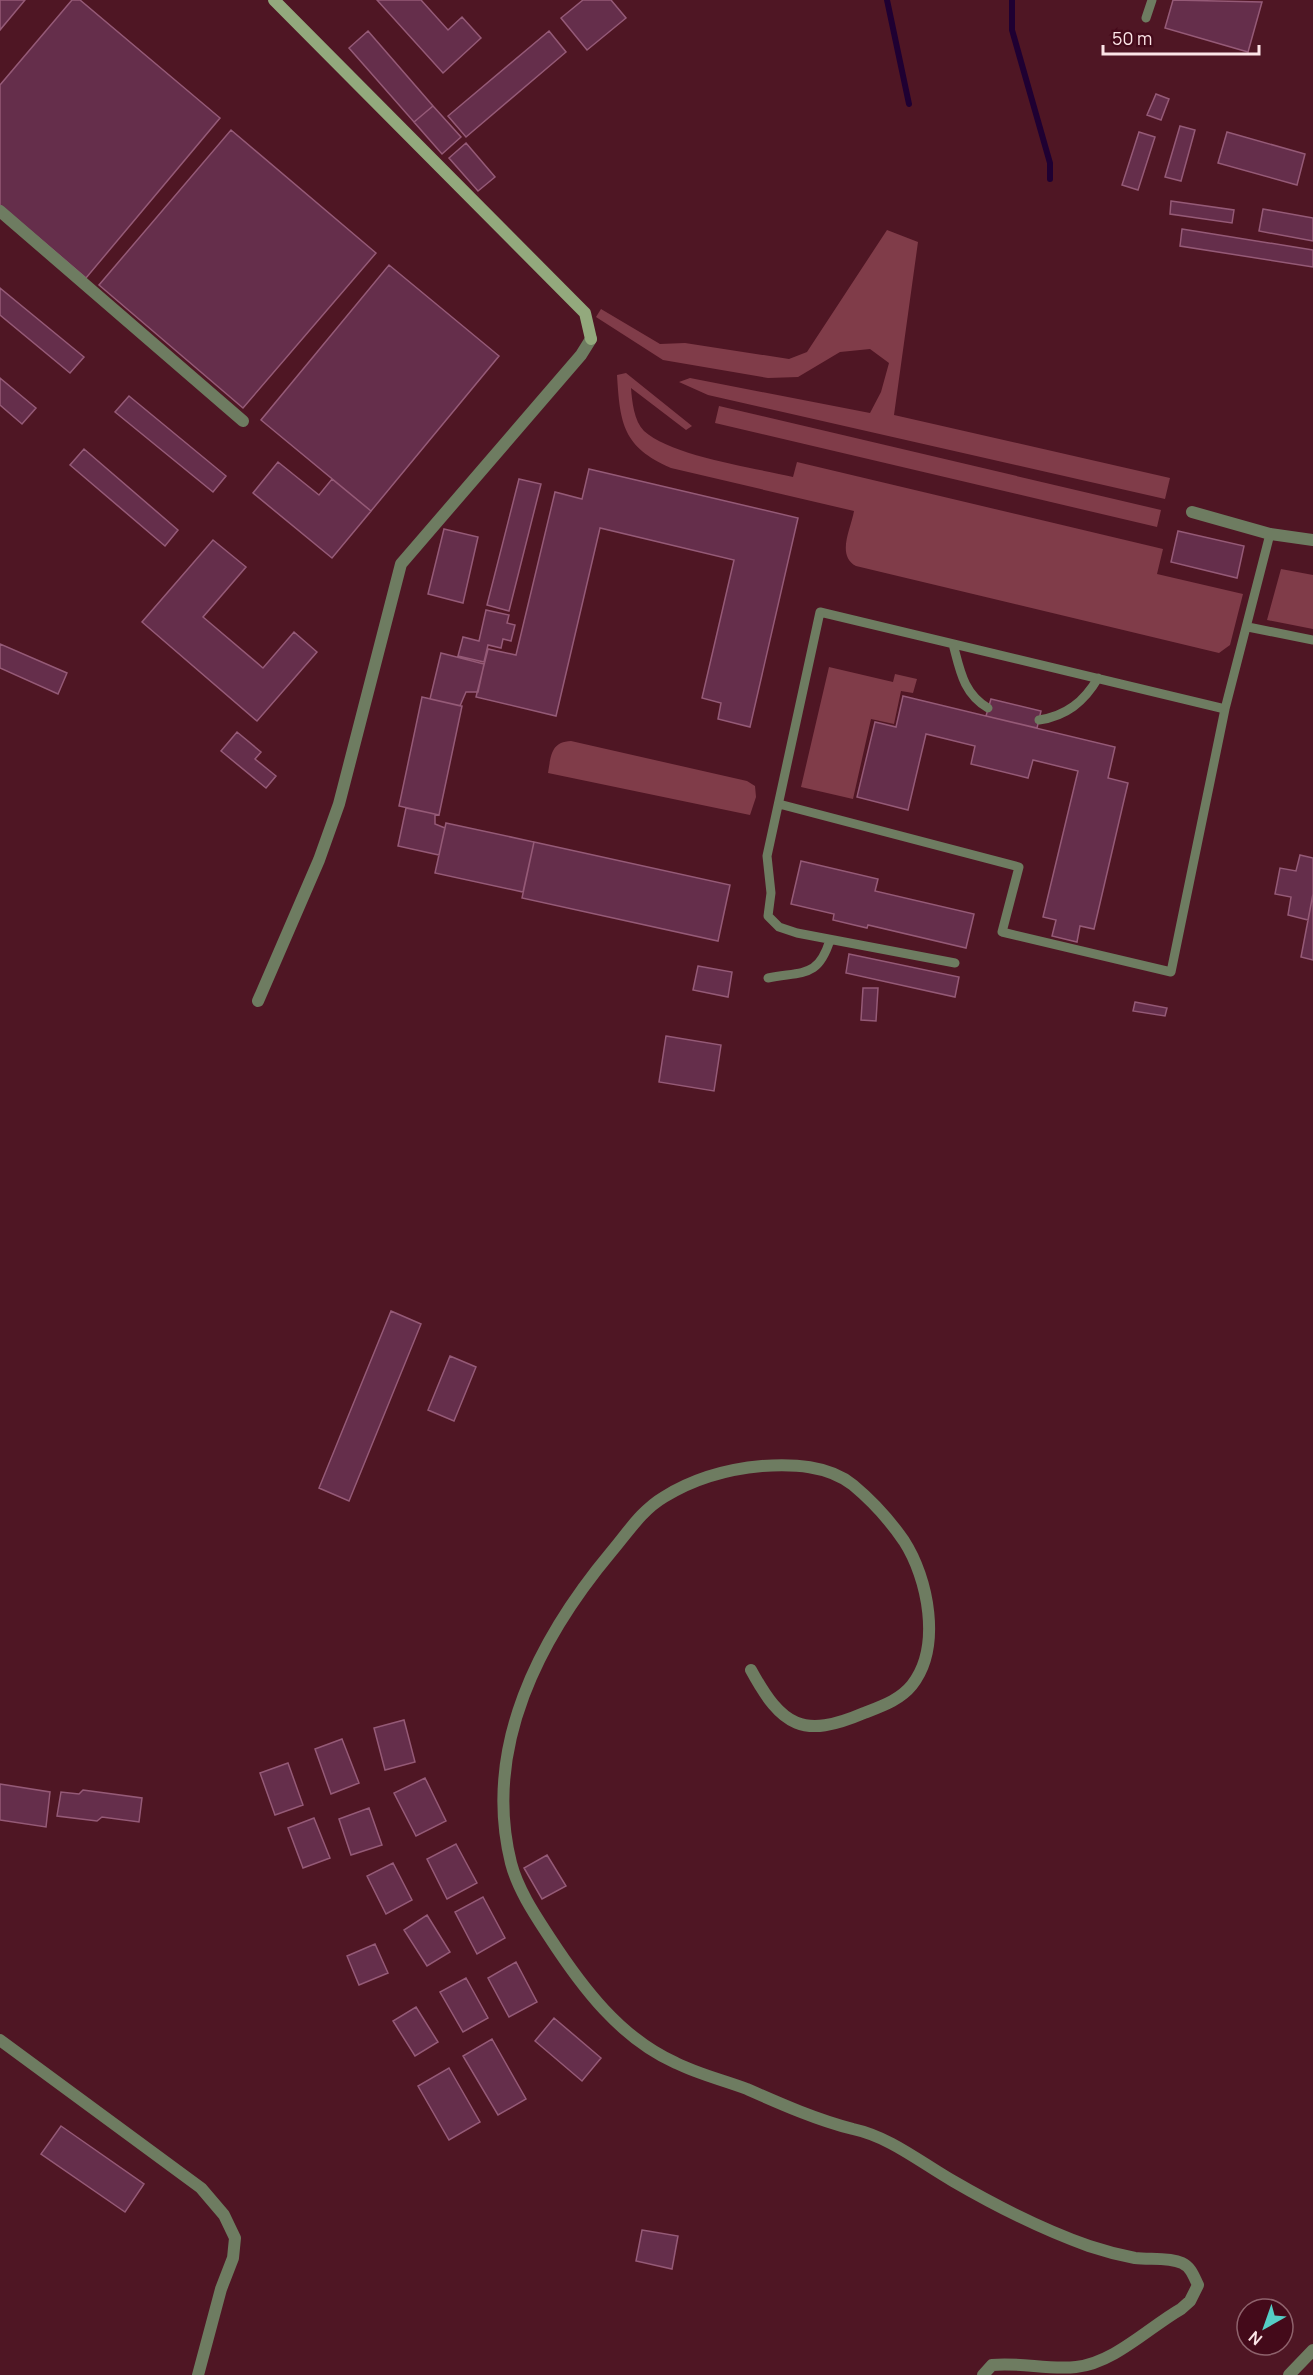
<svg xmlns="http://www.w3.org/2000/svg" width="1313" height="2375" font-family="Manrope,sans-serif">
<rect width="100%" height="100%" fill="#4f1624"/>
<!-- green -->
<path fill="#803c49" d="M 887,230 L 918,242 L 894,415 L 1170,478 L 1165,499 L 708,395 L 679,382 L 690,378 L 870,413 L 881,392 L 889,363 L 870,349 L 840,352 L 798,377 L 768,378 L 663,360 L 596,317 L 601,309 L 660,344 L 685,343 L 789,359 L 807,352 Z
M 626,373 L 692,426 L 686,430 L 631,388 C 632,401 634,421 644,431 C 671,456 755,468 793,477 L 797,462 L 1163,549 L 1157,574 L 1243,594 L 1230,645 L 1219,653 L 856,566 C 836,555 851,529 854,511 L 671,468 C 623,447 620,424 617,375 Z
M 719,406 L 1161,510 L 1157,527 L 715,423 Z
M 1281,569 L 1313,575 L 1313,629 L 1267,620 Z
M 829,667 L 893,682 L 895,674 L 917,679 L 913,693 L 901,691 L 894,724 L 871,719 L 853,799 L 801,787 Z
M 571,741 L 747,781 L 755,786 L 756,797 L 750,815 L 548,773 C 551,755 551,742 571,741 Z"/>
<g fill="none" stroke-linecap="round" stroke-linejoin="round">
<!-- stream -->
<path stroke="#1f0032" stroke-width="6" d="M 887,0 L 909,104
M 1012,0 L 1012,30 L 1050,163 L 1050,179"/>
</g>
<!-- building -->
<path fill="#652e4b" stroke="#955a77" stroke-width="1.5" d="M 0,0 L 25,0 L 0,30 Z
M 72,0 L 80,0 L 220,118 L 86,278 L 0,205 L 0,85 Z
M 377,0 L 421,0 L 448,30 L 462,17 L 481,38 L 443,73 Z
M 583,0 L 611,0 L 626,18 L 587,50 L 561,18 Z
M 1173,0 L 1262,2 L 1248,52 L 1165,28 Z
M 368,31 L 433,106 L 414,122 L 349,48 Z
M 549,31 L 566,52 L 466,137 L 448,116 Z
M 1156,94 L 1169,99 L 1161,120 L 1147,115 Z
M 433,106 L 461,137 L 442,154 L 414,122 Z
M 1180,126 L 1195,130 L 1181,181 L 1165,177 Z
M 231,130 L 376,253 L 243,408 L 99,285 Z
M 1139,132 L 1155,137 L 1138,190 L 1122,185 Z
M 1227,132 L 1305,154 L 1297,185 L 1218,163 Z
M 466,143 L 495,177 L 478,191 L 449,158 Z
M 1171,201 L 1234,210 L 1232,223 L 1170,214 Z
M 1263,209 L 1313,218 L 1313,241 L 1259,231 Z
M 1182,229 L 1313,250 L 1313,267 L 1180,246 Z
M 389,265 L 499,356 L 371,511 L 261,420 Z
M 0,288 L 84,357 L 70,373 L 0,315 Z
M 0,378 L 36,408 L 22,424 L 0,405 Z
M 129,396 L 226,476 L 213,492 L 115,412 Z
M 84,449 L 178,530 L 165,546 L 70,465 Z
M 278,462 L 319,495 L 332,479 L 371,511 L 332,558 L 253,493 Z
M 589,469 L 798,518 L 750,727 L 718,719 L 721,703 L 702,698 L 734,560 L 600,528 L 556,716 L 476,697 L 488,649 L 516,655 L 555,492 L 582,499 Z
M 519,479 L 541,484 L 509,611 L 487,605 Z
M 444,529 L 478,537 L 463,603 L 428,594 Z
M 1178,531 L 1244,546 L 1237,578 L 1171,562 Z
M 213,540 L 246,567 L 203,617 L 263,668 L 294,632 L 317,652 L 257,721 L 142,622 Z
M 486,610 L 509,615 L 507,623 L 515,625 L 511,641 L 503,639 L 501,648 L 488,645 L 484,662 L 458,656 L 463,637 L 479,641 Z
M 0,644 L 67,673 L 58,694 L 0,668 Z
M 441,653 L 484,664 L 478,692 L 466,692 L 460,706 L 430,699 Z
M 903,696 L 1115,747 L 1108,778 L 1128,783 L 1094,929 L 1080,926 L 1077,942 L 1052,936 L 1056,920 L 1043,917 L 1078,771 L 1033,760 L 1028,778 L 971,764 L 975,746 L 926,734 L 908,810 L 857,797 L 875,722 L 896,727 Z
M 422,697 L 462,706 L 439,815 L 399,806 Z
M 991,699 L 1041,711 L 1037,728 L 986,716 Z
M 237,732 L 261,752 L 255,759 L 276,776 L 266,788 L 221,751 Z
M 406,808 L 435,814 L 435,824 L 445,828 L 439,855 L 398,846 Z
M 446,823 L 534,842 L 523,892 L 435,873 Z
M 534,842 L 730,885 L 718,941 L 522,898 Z
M 1300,855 L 1313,858 L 1313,894 L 1308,920 L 1288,915 L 1291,897 L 1275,894 L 1280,868 L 1296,871 Z
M 801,861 L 878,879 L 875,891 L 974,914 L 966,948 L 868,925 L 867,928 L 833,920 L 834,914 L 791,904 Z
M 1313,894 L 1313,960 L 1301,957 Z
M 849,954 L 959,977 L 955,997 L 846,973 Z
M 698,966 L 732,972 L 728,997 L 693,990 Z
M 863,988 L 878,988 L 876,1021 L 861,1020 Z
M 1135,1002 L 1167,1008 L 1165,1016 L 1133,1011 Z
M 666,1036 L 721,1045 L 714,1091 L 659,1082 Z
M 391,1311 L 421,1324 L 349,1501 L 319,1488 Z
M 450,1356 L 476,1367 L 454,1421 L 428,1410 Z
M 404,1720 L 415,1762 L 385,1770 L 374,1728 Z
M 342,1739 L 359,1783 L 331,1794 L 315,1749 Z
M 288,1763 L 303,1805 L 275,1815 L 260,1773 Z
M 425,1778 L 446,1821 L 416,1836 L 394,1793 Z
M 0,1784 L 50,1792 L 46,1827 L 0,1820 Z
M 83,1790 L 142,1798 L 139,1822 L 102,1817 L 97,1821 L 57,1816 L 61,1792 L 79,1794 Z
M 369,1808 L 382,1845 L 351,1855 L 339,1819 Z
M 314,1818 L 330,1858 L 303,1868 L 288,1828 Z
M 456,1844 L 477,1883 L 447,1899 L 427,1859 Z
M 547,1855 L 566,1886 L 542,1899 L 524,1868 Z
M 393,1863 L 412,1900 L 386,1914 L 367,1876 Z
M 483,1897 L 505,1938 L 477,1954 L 455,1912 Z
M 427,1915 L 450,1952 L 427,1966 L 404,1930 Z
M 375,1944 L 388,1973 L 359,1985 L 347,1956 Z
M 516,1962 L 537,2002 L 509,2017 L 488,1978 Z
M 466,1978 L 488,2018 L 463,2032 L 440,1992 Z
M 416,2007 L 438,2042 L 415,2056 L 393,2021 Z
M 554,2018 L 601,2058 L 582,2081 L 535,2041 Z
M 492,2039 L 526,2099 L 498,2115 L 463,2056 Z
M 449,2068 L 480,2122 L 449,2140 L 418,2086 Z
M 61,2126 L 144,2184 L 125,2212 L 41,2154 Z
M 642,2230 L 678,2236 L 672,2269 L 636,2261 Z"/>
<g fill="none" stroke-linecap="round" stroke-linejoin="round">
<!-- lane -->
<path stroke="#6e7c61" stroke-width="9" d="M 1146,18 L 1152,0
M 1248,627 L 1313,640
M 953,644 C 960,670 963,693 988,708
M 1039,720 C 1066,716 1084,702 1098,678
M 779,804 L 1019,867 L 1002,932 L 1171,972 L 1225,709 L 1270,534
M 955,963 L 797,933 L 779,927 L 768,916 L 771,893 L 767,856 L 820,612 L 1225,709
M 768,978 C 804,971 818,978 830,940"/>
<!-- street -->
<path stroke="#6e7c61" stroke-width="12" d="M 0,211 L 243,421
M 1192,512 L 1270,534 L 1313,540
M 258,1001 L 319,860 L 339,804 L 401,564 L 581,355 L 591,339
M 751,1670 C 782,1727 803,1739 864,1713 C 882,1706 900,1700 912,1685 C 942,1647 928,1578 904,1541 C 891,1522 871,1500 853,1485 C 828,1465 793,1464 762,1466 C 728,1469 693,1479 664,1497 C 642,1510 628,1532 612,1551 C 540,1637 482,1747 511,1863 C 518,1890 535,1915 550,1938 C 582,1987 620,2038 676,2063 C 698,2074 723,2080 747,2089 C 781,2104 817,2120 853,2129 C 890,2137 920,2162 953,2181 C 996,2206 1041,2229 1089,2246 C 1104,2251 1119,2255 1135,2258 C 1149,2260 1168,2257 1182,2263 C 1191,2267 1194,2277 1198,2285 L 1190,2301 L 1181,2309 C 1148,2328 1114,2363 1076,2367 C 1048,2370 1020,2362 992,2365 L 983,2375
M 0,2040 L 201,2188 L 224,2215 L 235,2238 L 233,2258 L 221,2289 L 198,2375
M 1289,2375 L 1313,2350"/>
<!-- secondary -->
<path stroke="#93a97d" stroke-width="12" d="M 274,0 L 585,313 L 591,339"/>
</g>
<!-- north arrow -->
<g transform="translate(1265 2327) rotate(220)"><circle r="28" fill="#440a1a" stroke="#8e626c" stroke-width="1.5"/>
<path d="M0-4.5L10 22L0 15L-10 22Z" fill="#55cec6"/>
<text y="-9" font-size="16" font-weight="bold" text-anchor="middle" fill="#fce5e7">N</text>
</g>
<!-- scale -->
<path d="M1103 45v9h156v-9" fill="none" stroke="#fce5e7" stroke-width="3"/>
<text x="1112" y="45" font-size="18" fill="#fce5e7" stroke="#440a1a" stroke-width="4.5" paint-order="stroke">50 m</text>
</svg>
